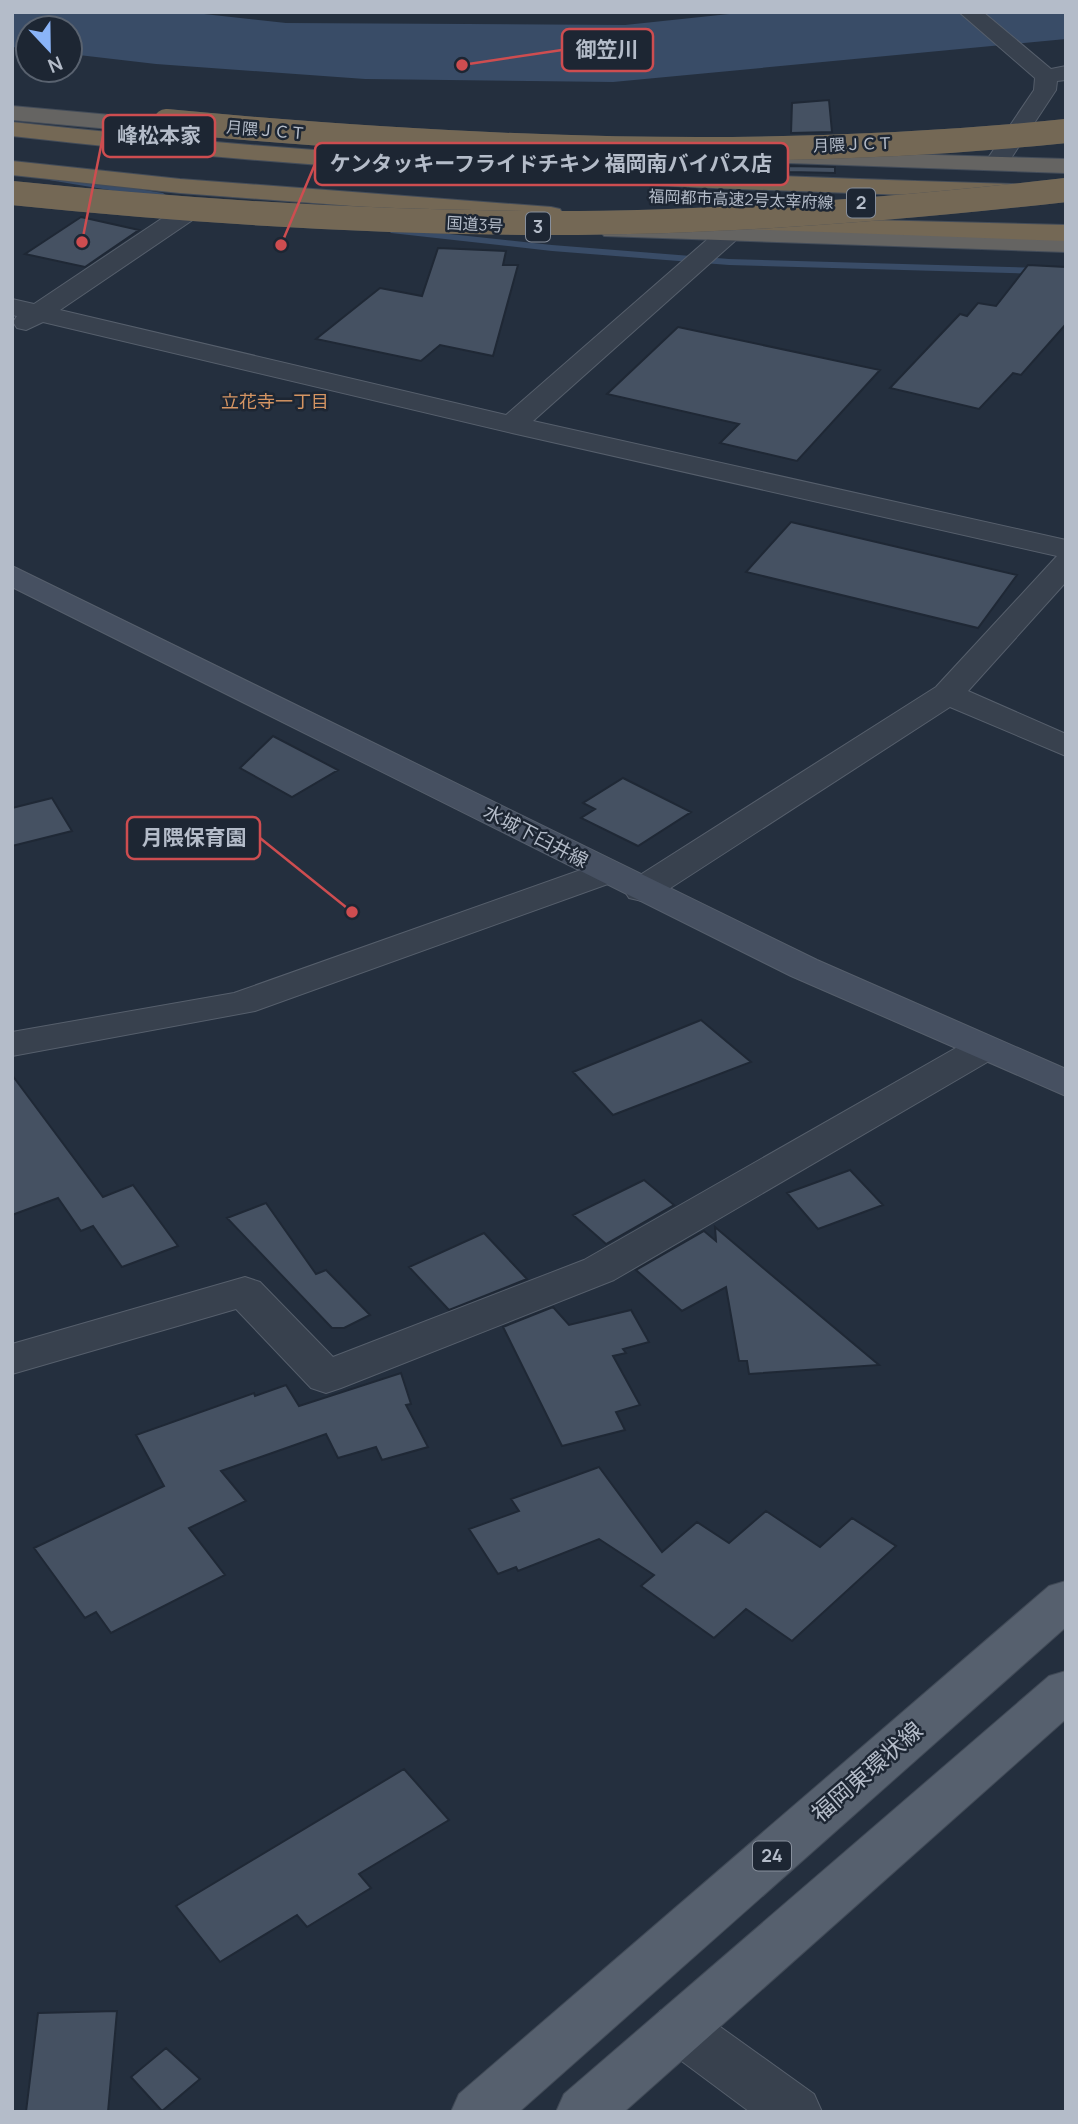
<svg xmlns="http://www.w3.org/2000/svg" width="1078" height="2124" font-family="Manrope,'Noto Sans JP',sans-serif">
<rect width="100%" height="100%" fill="#242f3e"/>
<!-- water -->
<path fill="#394c67" d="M 12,12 L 186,12 L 286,23 L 625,25 L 748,12 L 1066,12 L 1066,39 L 613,82 L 365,79 L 156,64 L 70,54 L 70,28 L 28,28 L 28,49 L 12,47 Z"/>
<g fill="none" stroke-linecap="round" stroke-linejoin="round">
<!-- stream -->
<path fill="#394c67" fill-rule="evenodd" d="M 52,175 L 163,193 L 167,196 L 163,199 L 49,180 L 48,178 Z
M 394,228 L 552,245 L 729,259 L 1041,268 L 1046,271 L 1041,274 L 729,265 L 552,251 L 391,233 L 389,231 Z"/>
</g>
<!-- building -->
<path fill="#455162" stroke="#1f2835" stroke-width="2" d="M 829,100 L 832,132 L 791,133 L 792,103 Z
M 789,166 L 835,167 L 835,173 L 789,172 Z
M 81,217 L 139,230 L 85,267 L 25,254 Z
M 438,248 L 506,251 L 503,265 L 518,265 L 493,356 L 440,345 L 421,361 L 316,339 L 380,288 L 422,296 Z
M 1028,265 L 1066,267 L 1066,324 L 1021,375 L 1013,373 L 979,409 L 890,388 L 960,314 L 967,316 L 978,303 L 996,306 Z
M 678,327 L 880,370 L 797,461 L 720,443 L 739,424 L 607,394 Z
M 791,522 L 1017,575 L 978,628 L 746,572 Z
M 273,736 L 338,770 L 292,797 L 240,768 Z
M 623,778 L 691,812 L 638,846 L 581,818 L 595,809 L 583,803 Z
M 52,798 L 72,831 L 12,846 L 12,808 Z
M 701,1020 L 751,1062 L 613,1115 L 573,1072 Z
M 12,1075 L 103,1197 L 133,1185 L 178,1246 L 122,1267 L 93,1226 L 81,1231 L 58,1198 L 12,1215 Z
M 850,1170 L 883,1205 L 818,1229 L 787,1193 Z
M 644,1180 L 674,1205 L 606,1244 L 573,1215 Z
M 266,1203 L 316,1274 L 326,1270 L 370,1315 L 344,1328 L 332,1328 L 227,1218 Z
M 715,1227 L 762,1267 L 879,1365 L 749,1374 L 747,1361 L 739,1361 L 726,1287 L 682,1311 L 636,1270 L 704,1231 L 716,1241 Z
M 484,1233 L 527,1279 L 449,1310 L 409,1267 Z
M 553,1307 L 569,1325 L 631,1310 L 649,1342 L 623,1349 L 626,1353 L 613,1356 L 640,1405 L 616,1412 L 625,1430 L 562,1446 L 503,1327 Z
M 401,1373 L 411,1404 L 406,1405 L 428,1447 L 382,1460 L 376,1447 L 338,1458 L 326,1434 L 221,1471 L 246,1501 L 189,1528 L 225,1575 L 111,1633 L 96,1612 L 85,1618 L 34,1548 L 164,1486 L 136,1435 L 254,1393 L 255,1396 L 286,1385 L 299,1406 Z
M 599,1467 L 662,1552 L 697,1522 L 729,1543 L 766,1511 L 820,1547 L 852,1518 L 896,1546 L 792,1641 L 746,1609 L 714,1638 L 641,1586 L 654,1575 L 599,1539 L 518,1571 L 516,1567 L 498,1574 L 469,1529 L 519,1511 L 511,1499 Z
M 404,1769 L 449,1820 L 359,1874 L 371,1888 L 307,1927 L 297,1915 L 220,1962 L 176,1906 Z
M 117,2011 L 108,2112 L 26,2112 L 38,2013 Z
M 166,2048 L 200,2079 L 162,2111 L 131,2077 Z"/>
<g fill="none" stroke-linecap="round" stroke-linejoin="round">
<defs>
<path id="minor" d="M 959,12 L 983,12 L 1051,69 L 1066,66 L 1066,80 L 1057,81 L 1056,90 L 1004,169 L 988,169 L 984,164 L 1034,90 L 1035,78 Z
M 191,203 L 200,205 L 203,210 L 200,215 L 60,310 L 506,415 L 717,231 L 735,231 L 739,236 L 735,241 L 533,421 L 1066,540 L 1066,582 L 968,691 L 1066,734 L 1066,756 L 950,707 L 655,898 L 642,901 L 629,898 L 624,890 L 629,882 L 936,687 L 1057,556 L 512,433 L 43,322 L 26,330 L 17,328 L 13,322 L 17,316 L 12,315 L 12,299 L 34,304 L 182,205 Z
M 606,861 L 619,864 L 624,872 L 619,880 L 255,1011 L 12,1056 L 12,1032 L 234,993 Z
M 982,1037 L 996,1041 L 1001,1049 L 996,1057 L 614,1280 L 341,1388 L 326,1393 L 311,1388 L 236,1309 L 12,1374 L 12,1344 L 245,1277 L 260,1282 L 333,1357 L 584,1260 L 968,1041 Z
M 679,2004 L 698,2011 L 814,2094 L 822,2112 L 750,2112 L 660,2045 L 652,2028 L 660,2011 Z"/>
<path id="secondary" d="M 12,566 L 817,960 L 1066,1069 L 1066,1096 L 791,976 L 12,587 Z"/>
<path id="primary" d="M 1066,1581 L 1066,1627 L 519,2112 L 451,2112 L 459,2094 L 1049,1586 Z
M 1066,1671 L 1066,1719 L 624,2112 L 556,2112 L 564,2094 L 1049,1676 Z"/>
<path id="trunk" d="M 12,106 L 209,124 L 217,126 L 221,131 L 217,136 L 209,138 L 12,120 Z
M 769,150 L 1066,159 L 1066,173 L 761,162 L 757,157 L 761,152 Z
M 613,223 L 1066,236 L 1066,252 L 604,236 L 600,231 L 604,226 Z"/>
<path id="motorway" d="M 12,122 C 345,159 678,174 1012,184 L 1021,186 L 1024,191 L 1021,196 L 1012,198 C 678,189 345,174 12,136 Z
M 12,161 L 180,179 L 551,207 L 560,209 L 563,214 L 560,219 L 551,221 L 180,193 L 12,175 Z
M 754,217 L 1066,225 L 1066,241 L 745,229 L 742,224 L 745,219 Z"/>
</defs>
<!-- minor casing -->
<use href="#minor" stroke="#565f6c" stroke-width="2"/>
<!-- secondary casing -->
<use href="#secondary" stroke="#565f6c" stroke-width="2"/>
<!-- primary casing -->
<use href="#primary" stroke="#414a57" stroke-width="2"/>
<!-- trunk casing -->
<use href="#trunk" stroke="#434c59" stroke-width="2"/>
<!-- motorway casing -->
<use href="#motorway" stroke="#434c59" stroke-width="2"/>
<!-- minor -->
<use href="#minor" fill="#38414e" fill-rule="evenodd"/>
<!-- secondary -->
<use href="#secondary" fill="#465061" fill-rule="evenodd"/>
<!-- primary -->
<use href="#primary" fill="#56606e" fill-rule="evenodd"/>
<!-- trunk -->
<use href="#trunk" fill="#656462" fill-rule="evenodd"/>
<!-- motorway -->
<use href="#motorway" fill="#746855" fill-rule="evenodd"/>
<defs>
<path id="motorway-bridge" d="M 166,121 C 464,149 767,162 1066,131
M 12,193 C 187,211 361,222 536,223 C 714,224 890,210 1066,190"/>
</defs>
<!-- motorway-bridge casing -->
<use href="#motorway-bridge" stroke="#434c59" stroke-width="24" stroke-linecap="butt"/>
<!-- motorway-bridge -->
<use href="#motorway-bridge" stroke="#746855" stroke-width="24"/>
</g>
<g text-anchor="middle" stroke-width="5" stroke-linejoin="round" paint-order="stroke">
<!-- far-street labels -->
<g font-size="16" fill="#b4bcc9" stroke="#1d2633">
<text transform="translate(266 130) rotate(5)" y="6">月隈ＪＣＴ</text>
<text transform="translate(853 144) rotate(-2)" y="6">月隈ＪＣＴ</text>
<text transform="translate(741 199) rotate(2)" y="6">福岡都市高速2号太宰府線</text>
<text transform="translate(475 224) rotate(3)" y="6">国道3号</text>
</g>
<!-- shield labels -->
<g fill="#1d2633" stroke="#878f9c" stroke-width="2">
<rect x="847" y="188.5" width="28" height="29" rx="5"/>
<rect x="526" y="212.5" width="24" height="29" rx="5"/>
<rect x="753" y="1841.5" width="38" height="29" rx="5"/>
</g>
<g font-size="18" font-weight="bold" fill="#b4bcc9">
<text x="861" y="209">2</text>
<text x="538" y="233">3</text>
<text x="772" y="1862">24</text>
</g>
<!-- far-neighbourhood labels -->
<g font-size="18" fill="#d59563" stroke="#1d2633">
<text x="275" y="408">立花寺一丁目</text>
</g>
<!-- street labels -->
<g font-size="19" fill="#b4bcc9" stroke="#1d2633">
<text transform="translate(536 836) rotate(27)" y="7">水城下臼井線</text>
</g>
<!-- near-street labels -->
<g font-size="23" fill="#b4bcc9" stroke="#1d2633">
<text transform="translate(867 1772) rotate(-41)" y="8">福岡東環状線</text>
</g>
</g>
<!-- callouts -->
<path fill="none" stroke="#ce4d50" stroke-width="2.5" d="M462 65L562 50M82 242L103 136M281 245L315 164M352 912L260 838"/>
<g fill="#ce4d50" stroke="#1d2633" stroke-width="2.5">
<circle cx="462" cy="65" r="7"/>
<circle cx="82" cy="242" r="7"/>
<circle cx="281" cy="245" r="7"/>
<circle cx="352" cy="912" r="7"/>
</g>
<g fill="#1d2633" stroke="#ce4d50" stroke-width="2.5">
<rect x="562" y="29" width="91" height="42" rx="7"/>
<rect x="103" y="115" width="112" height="42" rx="7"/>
<rect x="315" y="143" width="473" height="42" rx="7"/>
<rect x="127" y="817" width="133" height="42" rx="7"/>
</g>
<g font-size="21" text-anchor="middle" font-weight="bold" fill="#b4bcc9">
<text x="607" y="57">御笠川</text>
<text x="159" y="143">峰松本家</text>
<text x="551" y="171">ケンタッキーフライドチキン 福岡南バイパス店</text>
<text x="194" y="845">月隈保育園</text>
</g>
<!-- border -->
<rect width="1078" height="2124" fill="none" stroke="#b4bcc9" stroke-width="28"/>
<!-- north arrow -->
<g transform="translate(49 49) rotate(158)"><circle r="33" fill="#1d2633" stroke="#59626f" stroke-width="2"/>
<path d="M0-5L12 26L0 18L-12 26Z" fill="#8ab4f8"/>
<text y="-10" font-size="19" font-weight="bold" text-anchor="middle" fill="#b4bcc9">N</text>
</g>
</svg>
